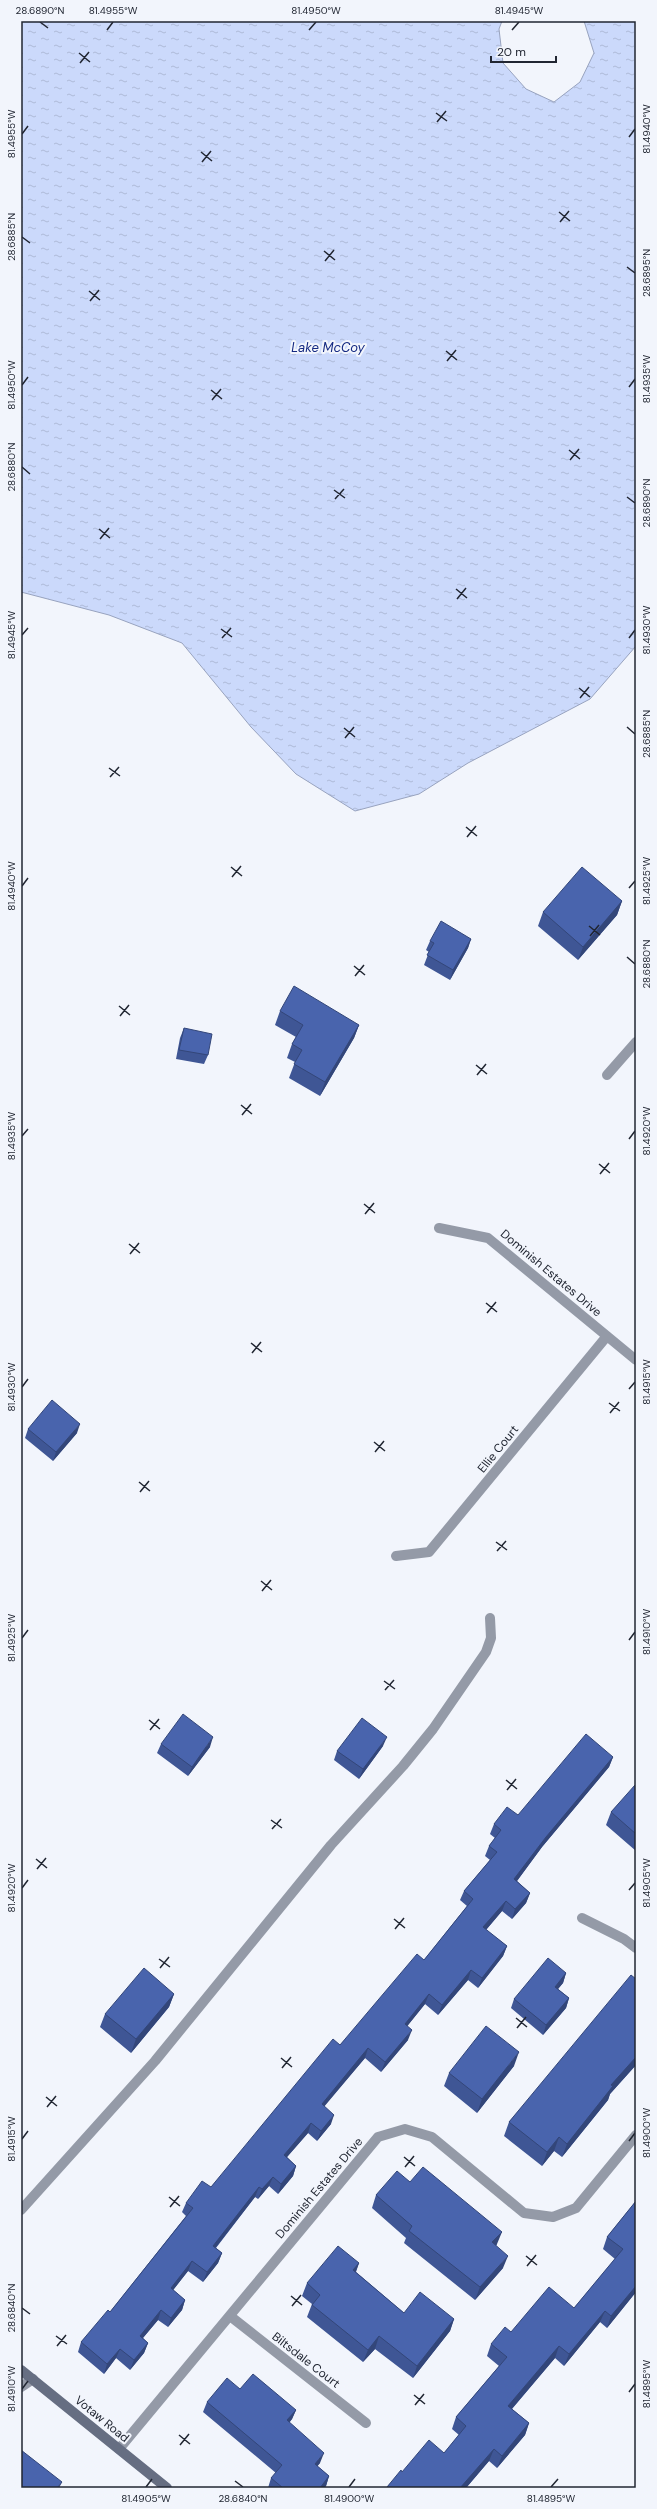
<svg xmlns="http://www.w3.org/2000/svg" width="657" height="2509" font-family="'DM Sans',sans-serif">
<defs>
<pattern id="water-ripples" width="26" height="14" patternUnits="userSpaceOnUse"><rect width="26" height="14" fill="#cbd9fb"/><path d="M2 4q2-2 4 0t4 0M15 11q2-2 4 0t4 0" fill="none" stroke="#aebad8"/></pattern>
</defs>
<rect width="100%" height="100%" fill="#f2f5fc"/>
<!-- water -->
<path fill="url(#water-ripples)" stroke="#98a3bf" d="M 21,21 L 502,21 L 499,29 L 503,63 L 526,89 L 554,102 L 580,82 L 594,53 L 584,21 L 636,21 L 636,646 L 590,699 L 468,763 L 419,794 L 355,811 L 296,774 L 251,727 L 182,643 L 109,615 L 21,592 Z"/>
<g fill="none" stroke-linecap="round" stroke-linejoin="round">
<!-- lane -->
<path stroke="#949aa7" stroke-width="10" d="M 21,2210 L 155,2061 L 331,1845 L 403,1766 L 433,1729 L 486,1652 L 491,1638 L 490,1618
M 21,2387 L 33,2379"/>
<!-- street -->
<path stroke="#949aa7" stroke-width="10" d="M 607,1075 L 636,1042
M 439,1228 L 488,1238 L 636,1360
M 396,1556 L 429,1552 L 607,1336
M 582,1918 L 624,1939 L 636,1948
M 230,2316 L 366,2423
M 119,2449 L 378,2137 L 405,2129 L 432,2137 L 524,2213 L 553,2217 L 576,2208 L 636,2135"/>
<!-- secondary -->
<path stroke="#666e82" stroke-width="10" d="M 21,2370 L 167,2488"/>
</g>
<!-- wall -->
<path fill="#3f5695" d="M 622,901 L 617,915 L 578,960 L 538,926 L 543,912 Z
M 471,939 L 468,948 L 450,980 L 424,965 L 429,952 L 426,950 L 430,941 Z
M 280,1011 L 359,1025 L 354,1038 L 320,1096 L 289,1078 L 295,1062 L 287,1058 L 292,1044 L 296,1037 L 275,1025 Z
M 184,1028 L 208,1055 L 204,1064 L 176,1059 L 180,1038 Z
M 28,1429 L 77,1433 L 53,1461 L 25,1438 Z
M 161,1744 L 210,1747 L 188,1776 L 157,1753 Z
M 383,1746 L 359,1779 L 334,1760 L 337,1751 Z
M 613,1757 L 609,1767 L 542,1847 L 517,1881 L 530,1893 L 526,1903 L 512,1919 L 502,1911 L 486,1930 L 507,1946 L 503,1956 L 478,1988 L 468,1980 L 438,2015 L 425,2004 L 407,2026 L 408,2040 L 381,2072 L 365,2058 L 324,2106 L 331,2124 L 317,2141 L 308,2133 L 287,2157 L 296,2166 L 293,2176 L 278,2194 L 269,2186 L 258,2199 L 255,2197 L 216,2248 L 222,2253 L 218,2263 L 203,2282 L 188,2271 L 173,2290 L 185,2300 L 182,2310 L 168,2327 L 158,2320 L 143,2338 L 148,2343 L 144,2353 L 130,2370 L 116,2358 L 104,2374 L 78,2352 L 81,2342 L 110,2312 L 186,2216 L 182,2212 L 186,2203 L 211,2187 L 340,2045 L 424,1960 L 467,1906 L 460,1900 L 464,1891 L 490,1860 L 485,1856 L 489,1846 L 495,1838 L 490,1834 L 494,1824 L 518,1815 Z
M 636,1786 L 636,1851 L 606,1825 L 611,1812 Z
M 566,1973 L 563,1983 L 558,1989 L 569,1998 L 566,2008 L 543,2035 L 511,2008 L 514,1999 Z
M 636,1979 L 636,2065 L 610,2094 L 608,2100 L 562,2157 L 554,2151 L 542,2166 L 504,2136 L 509,2122 Z
M 174,1994 L 169,2007 L 131,2053 L 100,2027 L 105,2014 Z
M 514,2066 L 477,2113 L 444,2086 L 449,2073 Z
M 410,2182 L 497,2244 L 496,2246 L 503,2268 L 475,2300 L 404,2243 L 406,2238 L 372,2208 L 376,2195 Z
M 636,2201 L 636,2292 L 607,2328 L 600,2322 L 564,2366 L 555,2358 L 512,2409 L 529,2423 L 525,2435 L 497,2468 L 489,2461 L 466,2488 L 386,2488 L 402,2472 L 444,2453 L 459,2435 L 452,2429 L 456,2417 L 499,2366 L 487,2356 L 491,2344 L 511,2332 L 574,2308 L 615,2259 L 603,2249 L 607,2237 Z
M 359,2263 L 356,2272 L 404,2313 L 454,2319 L 450,2331 L 413,2378 L 375,2349 L 363,2362 L 307,2317 L 312,2304 L 302,2296 L 307,2283 Z
M 240,2389 L 296,2410 L 292,2419 L 289,2423 L 320,2463 L 317,2466 L 329,2476 L 326,2486 L 324,2488 L 268,2488 L 271,2478 L 276,2473 L 203,2412 L 207,2402 Z"/>
<!-- shaded-wall -->
<path fill="#334679" d="M 622,901 L 617,915 L 578,960 L 583,947 Z
M 471,939 L 468,948 L 450,980 L 453,970 Z
M 359,1025 L 354,1038 L 320,1096 L 325,1082 Z
M 80,1424 L 77,1433 L 53,1461 L 56,1452 Z
M 213,1737 L 210,1747 L 188,1776 L 192,1767 Z
M 387,1737 L 383,1746 L 359,1779 L 363,1769 Z
M 613,1757 L 609,1767 L 542,1847 L 511,1889 L 514,1879 L 546,1837 Z
M 530,1893 L 526,1903 L 512,1919 L 515,1909 Z
M 506,1901 L 502,1911 L 480,1937 L 483,1927 Z
M 507,1946 L 503,1956 L 478,1988 L 482,1978 Z
M 471,1970 L 468,1980 L 438,2015 L 442,2005 Z
M 566,1973 L 563,1983 L 552,1996 L 555,1987 Z
M 174,1994 L 169,2007 L 131,2053 L 136,2039 Z
M 429,1994 L 425,2004 L 401,2034 L 405,2024 Z
M 569,1998 L 566,2008 L 543,2035 L 546,2025 Z
M 412,2030 L 408,2040 L 381,2072 L 385,2062 Z
M 368,2048 L 365,2058 L 318,2114 L 322,2104 Z
M 519,2052 L 514,2066 L 477,2113 L 482,2099 Z
M 636,2057 L 636,2065 L 610,2094 L 608,2100 L 562,2157 L 567,2144 L 611,2085 Z
M 334,2115 L 331,2124 L 317,2141 L 321,2131 Z
M 311,2123 L 308,2133 L 280,2165 L 284,2155 Z
M 559,2137 L 554,2151 L 542,2166 L 547,2152 Z
M 296,2166 L 293,2176 L 278,2194 L 281,2184 Z
M 273,2177 L 269,2186 L 258,2199 L 262,2189 Z
M 259,2187 L 255,2197 L 209,2256 L 213,2246 Z
M 502,2232 L 497,2244 L 488,2255 L 492,2242 Z
M 222,2253 L 218,2263 L 203,2282 L 207,2272 Z
M 508,2256 L 503,2268 L 475,2300 L 480,2287 Z
M 192,2261 L 188,2271 L 167,2298 L 171,2288 Z
M 359,2263 L 354,2276 L 353,2270 Z
M 636,2286 L 636,2292 L 607,2328 L 611,2316 Z
M 185,2300 L 182,2310 L 168,2327 L 171,2318 Z
M 161,2310 L 158,2320 L 136,2346 L 140,2336 Z
M 605,2311 L 600,2322 L 564,2366 L 569,2354 Z
M 454,2319 L 450,2331 L 413,2378 L 417,2366 Z
M 379,2336 L 375,2349 L 363,2362 L 368,2350 Z
M 148,2343 L 144,2353 L 130,2370 L 134,2360 Z
M 559,2346 L 555,2358 L 504,2418 L 508,2406 Z
M 120,2349 L 116,2358 L 104,2374 L 107,2364 Z
M 296,2410 L 292,2419 L 283,2430 L 287,2420 Z
M 529,2423 L 525,2435 L 497,2468 L 502,2456 Z
M 494,2449 L 489,2461 L 466,2488 L 460,2488 Z
M 324,2453 L 320,2463 L 311,2474 L 315,2464 Z
M 329,2476 L 326,2486 L 324,2488 L 320,2488 Z
M 62,2482 L 59,2488 L 57,2488 Z"/>
<!-- building -->
<path fill="#4964ad" stroke="#334679" d="M 582,867 L 622,901 L 583,947 L 543,912 Z
M 441,921 L 471,939 L 453,970 L 427,955 L 434,943 L 430,941 Z
M 294,986 L 359,1025 L 325,1082 L 294,1064 L 302,1050 L 292,1044 L 303,1025 L 280,1011 Z
M 184,1028 L 212,1034 L 208,1055 L 179,1050 Z
M 52,1400 L 80,1424 L 56,1452 L 28,1429 Z
M 183,1714 L 213,1737 L 192,1767 L 161,1744 Z
M 362,1718 L 387,1737 L 363,1769 L 337,1751 Z
M 586,1734 L 613,1757 L 546,1837 L 514,1879 L 530,1893 L 515,1909 L 506,1901 L 483,1927 L 507,1946 L 482,1978 L 471,1970 L 442,2005 L 429,1994 L 405,2024 L 412,2030 L 385,2062 L 368,2048 L 322,2104 L 334,2115 L 321,2131 L 311,2123 L 284,2155 L 296,2166 L 281,2184 L 273,2177 L 262,2189 L 259,2187 L 213,2246 L 222,2253 L 207,2272 L 192,2261 L 171,2288 L 185,2300 L 171,2318 L 161,2310 L 140,2336 L 148,2343 L 134,2360 L 120,2349 L 107,2364 L 81,2342 L 108,2310 L 110,2312 L 193,2208 L 186,2203 L 202,2181 L 211,2187 L 333,2039 L 340,2045 L 417,1954 L 424,1960 L 473,1899 L 464,1891 L 497,1852 L 489,1846 L 501,1830 L 494,1824 L 507,1807 L 518,1815 Z
M 635,1785 L 636,1786 L 636,1834 L 611,1812 Z
M 548,1958 L 566,1973 L 555,1987 L 569,1998 L 546,2025 L 514,1999 Z
M 144,1968 L 174,1994 L 136,2039 L 105,2014 Z
M 631,1975 L 636,1979 L 636,2057 L 611,2085 L 613,2086 L 567,2144 L 559,2137 L 547,2152 L 509,2122 Z
M 486,2026 L 519,2052 L 482,2099 L 449,2073 Z
M 423,2167 L 502,2232 L 492,2242 L 508,2256 L 480,2287 L 409,2231 L 412,2226 L 376,2195 L 397,2171 L 410,2182 Z
M 636,2201 L 636,2286 L 611,2316 L 605,2311 L 569,2354 L 559,2346 L 508,2406 L 529,2423 L 502,2456 L 494,2449 L 460,2488 L 388,2488 L 387,2487 L 401,2470 L 402,2472 L 429,2440 L 444,2453 L 466,2426 L 456,2417 L 507,2357 L 491,2344 L 505,2327 L 511,2332 L 549,2287 L 574,2308 L 623,2249 L 607,2237 Z
M 338,2246 L 359,2263 L 353,2270 L 404,2313 L 420,2292 L 454,2319 L 417,2366 L 379,2336 L 368,2350 L 312,2305 L 320,2295 L 307,2283 Z
M 253,2374 L 296,2410 L 287,2420 L 324,2453 L 315,2464 L 329,2476 L 320,2488 L 283,2488 L 271,2478 L 282,2465 L 207,2402 L 227,2378 L 240,2389 Z
M 21,2450 L 62,2482 L 57,2488 L 21,2488 Z"/>
<!-- ticks -->
<path fill="none" stroke="#212632" stroke-width="1.5" d="M 40,22 L 48,28M 107,30 L 113,22M 309,30 L 316,22M 512,30 L 519,22M 79,53 L 90,62M 80,63 L 89,52M 436,113 L 447,121M 437,122 L 446,111M 22,134 L 28,126M 629,137 L 635,129M 201,152 L 212,161M 202,162 L 211,151M 559,212 L 570,221M 560,222 L 569,211M 22,237 L 30,243M 324,251 L 335,260M 325,261 L 334,250M 627,267 L 635,273M 89,291 L 100,300M 90,301 L 99,290M 446,351 L 457,360M 447,361 L 456,350M 22,385 L 28,377M 629,387 L 635,379M 211,390 L 222,399M 212,400 L 221,389M 569,450 L 580,459M 570,460 L 579,449M 22,467 L 30,474M 334,490 L 345,498M 627,497 L 635,503M 335,499 L 344,489M 99,529 L 110,538M 100,539 L 109,528M 456,589 L 467,598M 457,599 L 466,588M 221,629 L 232,637M 22,635 L 28,628M 222,638 L 231,628M 629,638 L 635,630M 579,688 L 590,697M 580,698 L 589,687M 627,727 L 635,734M 344,728 L 355,737M 345,738 L 354,727M 109,768 L 120,776M 110,777 L 119,767M 466,827 L 477,836M 467,837 L 476,826M 231,867 L 242,876M 232,877 L 241,866M 22,886 L 28,878M 629,888 L 635,881M 589,926 L 600,935M 590,936 L 599,925M 627,957 L 635,964M 354,966 L 365,975M 355,976 L 364,965M 119,1006 L 130,1015M 120,1016 L 129,1005M 476,1065 L 487,1074M 477,1075 L 486,1064M 241,1105 L 252,1114M 242,1115 L 251,1104M 22,1136 L 28,1129M 629,1139 L 635,1131M 599,1164 L 610,1173M 600,1174 L 609,1163M 364,1204 L 375,1213M 365,1214 L 374,1203M 129,1244 L 140,1253M 130,1254 L 139,1243M 486,1303 L 497,1312M 487,1313 L 496,1302M 251,1343 L 262,1352M 252,1353 L 261,1342M 22,1387 L 28,1379M 629,1389 L 635,1382M 609,1403 L 620,1411M 610,1413 L 619,1402M 374,1442 L 385,1451M 375,1452 L 384,1441M 139,1482 L 150,1491M 140,1492 L 149,1481M 496,1542 L 507,1550M 497,1551 L 506,1541M 261,1581 L 272,1590M 262,1591 L 271,1580M 22,1638 L 28,1630M 629,1640 L 635,1632M 384,1681 L 395,1689M 385,1690 L 394,1680M 149,1720 L 160,1729M 150,1730 L 159,1719M 506,1780 L 517,1789M 507,1790 L 516,1779M 271,1820 L 282,1828M 272,1829 L 281,1819M 36,1859 L 47,1868M 37,1869 L 46,1858M 22,1888 L 28,1880M 629,1890 L 635,1883M 394,1919 L 405,1928M 395,1929 L 404,1918M 159,1959 L 170,1967M 160,1968 L 169,1957M 516,2018 L 527,2027M 517,2028 L 526,2017M 281,2058 L 292,2067M 282,2068 L 291,2057M 46,2097 L 57,2106M 47,2107 L 56,2096M 22,2139 L 28,2131M 629,2141 L 635,2133M 404,2157 L 415,2166M 405,2167 L 414,2156M 169,2197 L 180,2206M 170,2207 L 179,2196M 526,2256 L 537,2265M 527,2266 L 536,2255M 291,2296 L 302,2305M 292,2306 L 301,2295M 22,2308 L 30,2314M 56,2336 L 67,2344M 57,2346 L 66,2335M 22,2389 L 28,2381M 629,2392 L 635,2384M 414,2395 L 425,2404M 415,2405 L 424,2394M 179,2435 L 190,2444M 180,2445 L 189,2434M 235,2481 L 243,2487M 146,2487 L 152,2479M 349,2487 L 355,2479M 551,2487 L 558,2479"/>
<g text-anchor="middle" stroke-width="4" stroke-linejoin="round" paint-order="stroke">
<!-- street labels -->
<g font-size="12" fill="#212632" stroke="#f2f5fc">
<text transform="translate(551 1273) rotate(40)" y="4">Dominish Estates Drive</text>
<text transform="translate(498 1449) rotate(-51)" y="4">Ellie Court</text>
<text transform="translate(319 2188) rotate(-50)" y="4">Dominish Estates Drive</text>
<text transform="translate(306 2360) rotate(38)" y="4">Biltsdale Court</text>
<text transform="translate(102 2419) rotate(39)" y="4">Votaw Road</text>
</g>
<!-- water labels -->
<g font-size="13" font-style="italic" fill="#142982" stroke="#f2f5fc">
<text x="328" y="352">Lake McCoy</text>
</g>
</g>
<!-- border -->
<rect width="657" height="2509" fill="none" stroke="#f2f5fc" stroke-width="44"/>
<!-- scale -->
<path d="M491 56v6h65v-6" fill="none" stroke="#212632" stroke-width="2"/>
<text x="497" y="56" font-size="12" fill="#212632" stroke="#f2f5fc" stroke-width="3" paint-order="stroke">20 m</text>
<rect x="22" y="22" width="613" height="2465" fill="none" stroke="#212632" stroke-width="1.5"/>
<g font-size="10" text-anchor="middle" fill="#212632">
<text x="40" y="14">28.6890°N</text>
<text x="113" y="14">81.4955°W</text>
<text x="316" y="14">81.4950°W</text>
<text x="519" y="14">81.4945°W</text>
<text transform="translate(646 129) rotate(-90)" y="4">81.4940°W</text>
<text transform="translate(11 134) rotate(-90)" y="4">81.4955°W</text>
<text transform="translate(11 237) rotate(-90)" y="4">28.6885°N</text>
<text transform="translate(646 273) rotate(-90)" y="4">28.6895°N</text>
<text transform="translate(646 379) rotate(-90)" y="4">81.4935°W</text>
<text transform="translate(11 385) rotate(-90)" y="4">81.4950°W</text>
<text transform="translate(11 467) rotate(-90)" y="4">28.6880°N</text>
<text transform="translate(646 503) rotate(-90)" y="4">28.6890°N</text>
<text transform="translate(646 630) rotate(-90)" y="4">81.4930°W</text>
<text transform="translate(11 635) rotate(-90)" y="4">81.4945°W</text>
<text transform="translate(646 734) rotate(-90)" y="4">28.6885°N</text>
<text transform="translate(646 881) rotate(-90)" y="4">81.4925°W</text>
<text transform="translate(11 886) rotate(-90)" y="4">81.4940°W</text>
<text transform="translate(646 964) rotate(-90)" y="4">28.6880°N</text>
<text transform="translate(646 1131) rotate(-90)" y="4">81.4920°W</text>
<text transform="translate(11 1136) rotate(-90)" y="4">81.4935°W</text>
<text transform="translate(646 1382) rotate(-90)" y="4">81.4915°W</text>
<text transform="translate(11 1387) rotate(-90)" y="4">81.4930°W</text>
<text transform="translate(646 1632) rotate(-90)" y="4">81.4910°W</text>
<text transform="translate(11 1638) rotate(-90)" y="4">81.4925°W</text>
<text transform="translate(646 1883) rotate(-90)" y="4">81.4905°W</text>
<text transform="translate(11 1888) rotate(-90)" y="4">81.4920°W</text>
<text transform="translate(646 2133) rotate(-90)" y="4">81.4900°W</text>
<text transform="translate(11 2139) rotate(-90)" y="4">81.4915°W</text>
<text transform="translate(11 2308) rotate(-90)" y="4">28.6840°N</text>
<text transform="translate(646 2384) rotate(-90)" y="4">81.4895°W</text>
<text transform="translate(11 2389) rotate(-90)" y="4">81.4910°W</text>
<text x="146" y="2502">81.4905°W</text>
<text x="243" y="2502">28.6840°N</text>
<text x="349" y="2502">81.4900°W</text>
<text x="551" y="2502">81.4895°W</text>
</g>
</svg>
